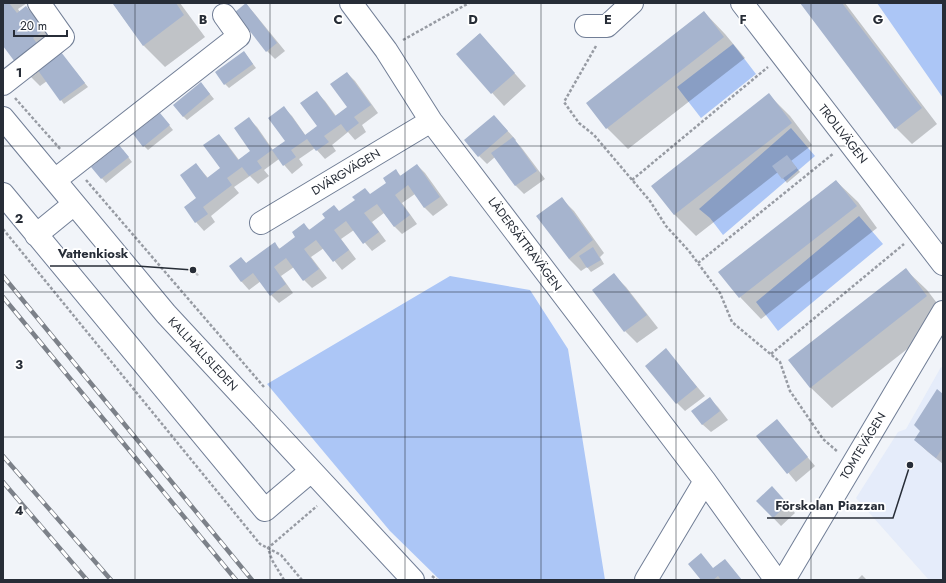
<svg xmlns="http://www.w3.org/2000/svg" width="946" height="583" font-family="Jost,sans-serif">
<rect width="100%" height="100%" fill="#f1f4f9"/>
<!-- built -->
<path fill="#e5ecfa" d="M 941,367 L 943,368 L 943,580 L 929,580 L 856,498 L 898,432 L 906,429 Z"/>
<!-- green -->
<path fill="#acc6f6" d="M 877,3 L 943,3 L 943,98 Z
M 733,44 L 756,74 L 701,118 L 677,87 Z
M 791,128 L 815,156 L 723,235 L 710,218 L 699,209 Z
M 859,216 L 883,244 L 778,331 L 756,302 Z
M 450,276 L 530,290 L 568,349 L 605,580 L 440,580 L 390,531 L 267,384 Z"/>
<!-- shadow -->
<path fill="#0003" d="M 3,3 L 27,3 L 18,9 L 20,12 L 26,7 L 47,29 L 64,51 L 61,54 L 88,87 L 64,104 L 47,81 L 40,86 L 19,65 L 3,44 Z
M 116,3 L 180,3 L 205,37 L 165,67 L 144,46 L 114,5 Z
M 801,3 L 845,3 L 937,124 L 912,144 L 896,128 Z
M 246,4 L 254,13 L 285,51 L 275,59 L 267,51 Z
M 704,12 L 725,34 L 745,58 L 628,149 L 607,128 L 588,103 Z
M 479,34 L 526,86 L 504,106 L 457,54 Z
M 244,52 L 256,68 L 229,88 L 225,84 Z
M 347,73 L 355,81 L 378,113 L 362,125 L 366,132 L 355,140 L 348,132 L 332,145 L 336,151 L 325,159 L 315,148 L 299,159 L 303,165 L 292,174 L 279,159 L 264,170 L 269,176 L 258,184 L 250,176 L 234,187 L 239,193 L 211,216 L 215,222 L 204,231 L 196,222 L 185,207 L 198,198 L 196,164 L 208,178 L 221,169 L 219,135 L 227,144 L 239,160 L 251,152 L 249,119 L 257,127 L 273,150 L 286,141 L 284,108 L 292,116 L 306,136 L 319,126 L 317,93 L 325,101 L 336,116 L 349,107 Z
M 205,88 L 214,99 L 187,120 L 183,116 Z
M 769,95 L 790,116 L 812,145 L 791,161 L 800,172 L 787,183 L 778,172 L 696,236 L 675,215 L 652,186 Z
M 160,114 L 173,130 L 148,150 L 144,146 Z
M 494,116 L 516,140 L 515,141 L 521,147 L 545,179 L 524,194 L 516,186 L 495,157 L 487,164 L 479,156 Z
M 123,150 L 132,162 L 106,183 L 92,167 Z
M 417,165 L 425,173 L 448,205 L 433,216 L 425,208 L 415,194 L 402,203 L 417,224 L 402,234 L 394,226 L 384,213 L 372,222 L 386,241 L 372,251 L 354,230 L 341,239 L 356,259 L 342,270 L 324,248 L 311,257 L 327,278 L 312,288 L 304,280 L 294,267 L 281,276 L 293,293 L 279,303 L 271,295 L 261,281 L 249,290 L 241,281 L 241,258 L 247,264 L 274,243 L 280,249 L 297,237 L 304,225 L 310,230 L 371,195 L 387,183 L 396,171 L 401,176 Z
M 836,181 L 858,202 L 877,228 L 761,319 L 740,297 Z
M 562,199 L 574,211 L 604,253 L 600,257 L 604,264 L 591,272 L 587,267 L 581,271 L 569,259 Z
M 193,268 L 199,275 L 197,276 L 191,269 Z
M 905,269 L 927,290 L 943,311 L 943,321 L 832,408 L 810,387 Z
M 614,275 L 626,287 L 658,328 L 637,343 L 625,331 Z
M 666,350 L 705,396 L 685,411 L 677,403 Z
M 943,396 L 943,464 L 928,452 L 915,440 Z
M 710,399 L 718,407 L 728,420 L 711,432 L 702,424 Z
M 777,421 L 815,466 L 796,482 L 758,436 Z
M 780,496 L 795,513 L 781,526 L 757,501 Z
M 713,569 L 742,580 L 702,580 Z
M 862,575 L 867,580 L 857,580 Z"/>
<!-- building -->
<path fill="#a6b4ce" d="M 3,3 L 9,3 L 17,13 L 26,6 L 44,30 L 33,38 L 41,49 L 18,66 L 3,46 Z
M 115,3 L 176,3 L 184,15 L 143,46 L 113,4 Z
M 246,3 L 277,43 L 266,52 L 235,12 Z
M 800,3 L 842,3 L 922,108 L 895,129 Z
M 704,11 L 724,37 L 606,129 L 586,103 Z
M 480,33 L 515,73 L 491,94 L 456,54 Z
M 244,51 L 253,64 L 224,85 L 215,72 Z
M 61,52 L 85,83 L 60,101 L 37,69 Z
M 347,72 L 371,105 L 354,117 L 359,123 L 347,132 L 341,124 L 324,136 L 329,142 L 316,151 L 307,139 L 291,150 L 296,157 L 283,166 L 272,150 L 285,141 L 268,118 L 284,106 L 305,135 L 317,126 L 300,103 L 317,91 L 335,116 L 347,107 L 330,84 Z
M 201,82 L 210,94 L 183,117 L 173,105 Z
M 769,93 L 792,123 L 674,215 L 651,186 Z
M 160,113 L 170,125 L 143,147 L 133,134 Z
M 494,115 L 508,131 L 478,157 L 464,140 Z
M 249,117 L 272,150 L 257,161 L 262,168 L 249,176 L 242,167 L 227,178 L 232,185 L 203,207 L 208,214 L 195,223 L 184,207 L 196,198 L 180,175 L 196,163 L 207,178 L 220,168 L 203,145 L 219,134 L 238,160 L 250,151 L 234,128 Z
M 513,137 L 537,171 L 515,186 L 491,153 Z
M 119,145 L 129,157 L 101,179 L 91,167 Z
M 787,155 L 797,168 L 782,179 L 772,166 Z
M 417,164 L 440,197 L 424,208 L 408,185 L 395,195 L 410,215 L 394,227 L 377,204 L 364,213 L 379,232 L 363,244 L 346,221 L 334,230 L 349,250 L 333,262 L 316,240 L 304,249 L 319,269 L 303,281 L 286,258 L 274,267 L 286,284 L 270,296 L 253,273 L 241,282 L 229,266 L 241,257 L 246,263 L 275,242 L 279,249 L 295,237 L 292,232 L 304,223 L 309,230 L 325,218 L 322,214 L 334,205 L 339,211 L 355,200 L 352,197 L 365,188 L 370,194 L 386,183 L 383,178 L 396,169 L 400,176 Z
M 836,180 L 857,206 L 739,298 L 718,272 Z
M 562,197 L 593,240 L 569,259 L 536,216 Z
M 593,247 L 601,260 L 587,268 L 579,256 Z
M 906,268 L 927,296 L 810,388 L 788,360 Z
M 614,273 L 647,315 L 624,332 L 592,290 Z
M 666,348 L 697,387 L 676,404 L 645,366 Z
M 937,389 L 943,394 L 943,447 L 936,458 L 914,440 L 920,431 L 914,425 Z
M 710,397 L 720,411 L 702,425 L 691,411 Z
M 777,419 L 808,457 L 787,474 L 756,436 Z
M 772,486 L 788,504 L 773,518 L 756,501 Z
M 701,553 L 713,568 L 725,559 L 742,580 L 721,580 L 718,576 L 713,580 L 701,580 L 688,564 Z"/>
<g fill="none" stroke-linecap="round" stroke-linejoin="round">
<defs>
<path id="minor" d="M 351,3 L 386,50 L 431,121 L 705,481 L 776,580
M 742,3 L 943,264
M 586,26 L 607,26 L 632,3
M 3,84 L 63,37 L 39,3
M 3,118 L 166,314 L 413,580
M 55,180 L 239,36 L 224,15
M 3,194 L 265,510 L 311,471
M 261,223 L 431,121
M 36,235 L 74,204
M 646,580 L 705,481
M 784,580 L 943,312"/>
</defs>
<!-- minor casing -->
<use href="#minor" stroke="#717e96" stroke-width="24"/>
<!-- path -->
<path stroke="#979ba3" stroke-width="2.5" stroke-dasharray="3 2" stroke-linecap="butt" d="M 403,40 L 469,3
M 596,46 L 564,102 L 579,123 L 594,135 L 650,201 L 666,226 L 689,251 L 720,293 L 732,322 L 780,362 L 790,391 L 823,439 L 838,452
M 15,98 L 61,150
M 86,180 L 264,387
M 632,180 L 768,67
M 3,229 L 260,544 L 281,555 L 302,580
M 698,263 L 834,153
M 771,354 L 904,244
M 432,576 L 437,580
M 284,580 L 272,560 L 268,548 L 317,506"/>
<!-- minor -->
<use href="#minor" stroke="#fff" stroke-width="22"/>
<defs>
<path id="rail" d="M 3,276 L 252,580
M 3,297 L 236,580
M 3,456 L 111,580
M 3,482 L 87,580"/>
</defs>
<!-- rail casing -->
<use href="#rail" stroke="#7c8189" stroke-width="4.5"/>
<!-- rail -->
<use href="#rail" stroke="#fff" stroke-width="3" stroke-dasharray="9" stroke-linecap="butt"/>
</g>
<!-- grid -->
<path fill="none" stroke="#272d37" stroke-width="1" stroke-opacity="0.55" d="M 135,3 L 135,580M 270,3 L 270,580M 405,3 L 405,580M 541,3 L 541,580M 676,3 L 676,580M 811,3 L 811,580M 3,146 L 943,146M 3,292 L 943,292M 3,437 L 943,437"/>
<g text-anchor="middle" stroke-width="3.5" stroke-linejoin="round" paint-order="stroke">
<!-- street labels -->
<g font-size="12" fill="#272d37" stroke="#fff">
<text transform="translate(843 134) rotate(52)" y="4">TROLLVÄGEN</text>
<text transform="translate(346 172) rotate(-31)" y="4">DVÄRGVÄGEN</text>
<text transform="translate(525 244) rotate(53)" y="4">LÄDERSÄTTRAVÄGEN</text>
<text transform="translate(203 354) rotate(47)" y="4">KALLHÄLLSLEDEN</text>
<text transform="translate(863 446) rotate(-59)" y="4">TOMTEVÄGEN</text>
</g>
</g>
<g font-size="13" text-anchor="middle" font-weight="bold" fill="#272d37" stroke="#fff" stroke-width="3.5" stroke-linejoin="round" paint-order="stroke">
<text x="203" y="24">B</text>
<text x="338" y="24">C</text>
<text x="473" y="24">D</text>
<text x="608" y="24">E</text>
<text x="743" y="24">F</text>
<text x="878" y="24">G</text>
<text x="19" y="77">1</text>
<text x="19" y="223">2</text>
<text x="19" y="369">3</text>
<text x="19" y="515">4</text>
</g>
<!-- callouts -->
<path fill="none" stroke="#272d37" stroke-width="1.5" d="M193 270L137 266H50M910 465L893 518H767"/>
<g fill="#272d37" stroke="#fff" stroke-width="1.5">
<circle cx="193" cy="270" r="4"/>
<circle cx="910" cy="465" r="4"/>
</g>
<g font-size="13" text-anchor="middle" font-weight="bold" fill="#272d37" stroke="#fff" stroke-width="3.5" stroke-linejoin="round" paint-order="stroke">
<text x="93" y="258">Vattenkiosk</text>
<text x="830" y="510">Förskolan Piazzan</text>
</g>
<!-- border -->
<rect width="946" height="583" fill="none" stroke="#272d37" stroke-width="8"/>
<!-- scale -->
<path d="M14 30v6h53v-6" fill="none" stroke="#272d37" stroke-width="2"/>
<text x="20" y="30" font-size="12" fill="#272d37" stroke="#ffffff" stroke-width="3" paint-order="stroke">20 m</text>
</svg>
